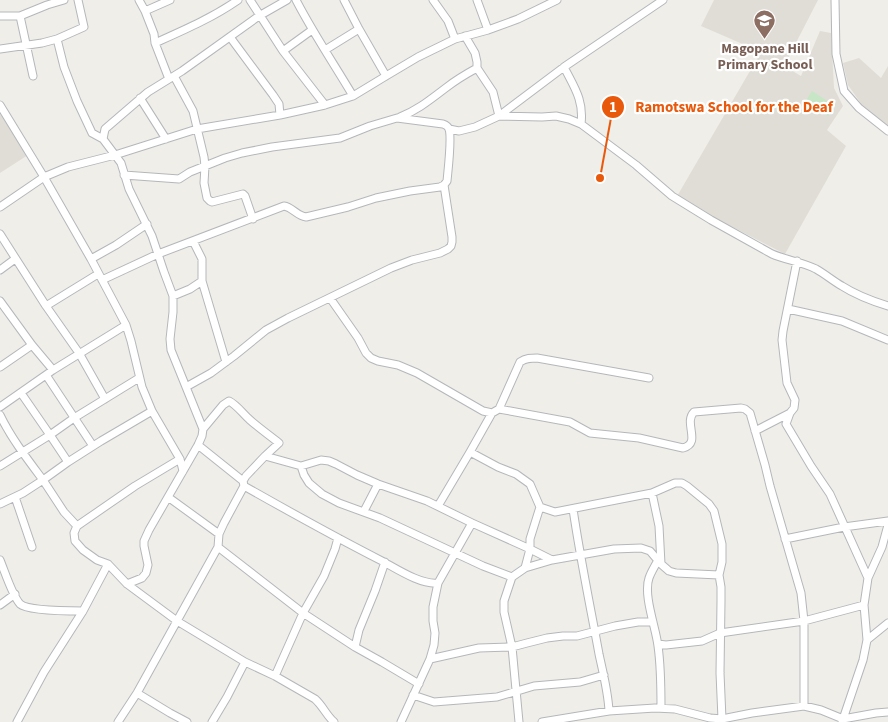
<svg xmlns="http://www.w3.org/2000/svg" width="888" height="722" font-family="'Source Sans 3',sans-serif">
<rect width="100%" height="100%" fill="#f0eee8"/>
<!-- education -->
<path fill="#e0ddd6" d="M 714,0 L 818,0 L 784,66 L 801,76 L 820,31 L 831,33 L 834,88 L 843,106 L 827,130 L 846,146 L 785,254 L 676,198 L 761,52 L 701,26 Z
M 859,58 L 881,78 L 888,66 L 888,127 L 873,117 L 862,105 L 848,85 L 843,63 Z
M 0,114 L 28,155 L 0,173 Z"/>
<!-- green -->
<path fill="#c6e6c6" d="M 812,91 L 835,106 L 828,116 L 805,102 Z"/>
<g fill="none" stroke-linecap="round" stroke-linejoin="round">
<defs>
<path id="minor" d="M 139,0 L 145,11 L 154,34 L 155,43 L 169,79
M 250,0 L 283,51 L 325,105
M 296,0 C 313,33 334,64 353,96
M 344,0 L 359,29 L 386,76
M 433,0 L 448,21 L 455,39
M 477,0 L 488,30
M 835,0 L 836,54 L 844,91 L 859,108 L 888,131
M 145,11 L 170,0
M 0,16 L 20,16 L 47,5 L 64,0
M 20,16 L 33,76
M 465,36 L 475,53 L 477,62 L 477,68 L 493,92 L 499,116
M 230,37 L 273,95 L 279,104 L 280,115
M 57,39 L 64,67 L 77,101 L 92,133 L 103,139 L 105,129 L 148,92 L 182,71 L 259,16 L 287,0
M 155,43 C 184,30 212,18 238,0
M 0,49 L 42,43 L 57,39 L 84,27 L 78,0
M 325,50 L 359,29
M 283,51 L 312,30
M 564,67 C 574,87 584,100 581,124
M 174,76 L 193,111 L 204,157 L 205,166 L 204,183 L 207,198 L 210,201 L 212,202 L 243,194 L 245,196 L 253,219
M 140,98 L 166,139
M 0,105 L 44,177 L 91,259 L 126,325 L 131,341 L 142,387 L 152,411 L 180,459 L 183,471
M 499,116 L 542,117 L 556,116 L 569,119 L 581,124 L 636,165 L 672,196 L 711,220 L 772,254 C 786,260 802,262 816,269 C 825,274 833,281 842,286 C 856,295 872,301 888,306
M 400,117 C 418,110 431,99 447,87 C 456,80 466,74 477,68
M 449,129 L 459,131 L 475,127 L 499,116 L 564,67 L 663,0
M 103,139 L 121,163 L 129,189 L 152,236 L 164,272 L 173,296 L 173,312 L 170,339 L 171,350 L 203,429 L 202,436 L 198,445 L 183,471 L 149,530 L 144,541 L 144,546 L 148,565 L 146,573 L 142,578 L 127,584
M 0,207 L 44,177 L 68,167 L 115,155 L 197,129 L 280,115 L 325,105 L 353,96 L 386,76 L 418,57 L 455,39 L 488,30 L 518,19 L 557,0
M 0,234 L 46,306 L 79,353 L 105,399
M 193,241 L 202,259 L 202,281 L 226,362
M 91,259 L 116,245 L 147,224
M 797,261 L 783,331 L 782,340 L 787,383 L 795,400 L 794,408 L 790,413 L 786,424 L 811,466 L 830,494 L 868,578
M 0,270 L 15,259
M 102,280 L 158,254 L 284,206 C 292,207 297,216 306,217 L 348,207 L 376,198 L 410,191 L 440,187 L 444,185 L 447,181 C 448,170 452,138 449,129 C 448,126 446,125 443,124 L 397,118 L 370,126 L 340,138 L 272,147 L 242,153 L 225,158 L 190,172 L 179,179 L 124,175
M 173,296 L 190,289 L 202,281
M 330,298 L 358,338 L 366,353 L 371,358 L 378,361 L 398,365 L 417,373 L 483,411 L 492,413
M 0,301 L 32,345 L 53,370
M 46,306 L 98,274
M 788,309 L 842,321 L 888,340
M 0,367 L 32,345
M 46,375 L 93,446
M 186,387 L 211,373 L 234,356 L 266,330 L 288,318 L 391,268 L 412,260 L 440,253 L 448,249 L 451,246 L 452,242 L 452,237 L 444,185
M 21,393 L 50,435 L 74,418 L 139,378
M 0,407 L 53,370 L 126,325
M 499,409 L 570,422 L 590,433 L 639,438 L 683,448 C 702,443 683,423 694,412 L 741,408 L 745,409 L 750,413 L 765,465 L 770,486 L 801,593 L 804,621 L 804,706
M 0,415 C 11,438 28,460 43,480 L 68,462 L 50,435 L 0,466
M 203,429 L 223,405 L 229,401 C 237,405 243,414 250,420 C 259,428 269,435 279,443 L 265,456
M 755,431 L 790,413
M 198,445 L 243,481 L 244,486 C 290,512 335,537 382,561 C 397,569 421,585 438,583
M 470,452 L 498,467 L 516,474 L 530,484 L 540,507 L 555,512 L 652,493 L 675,483 L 682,483 L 687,486 L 709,504 L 714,511 L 722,544 L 722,562 L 719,575 L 721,587 L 721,601 L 720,673 L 722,719
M 68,462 L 101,441 L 152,411
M 301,466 L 304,475 L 309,483 L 322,494 L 339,503 L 380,518 L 483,566 L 512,577
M 243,481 L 246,476 L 265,456 L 301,466 L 321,460 L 329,461 L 336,464 L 357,475 L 378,484 L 427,501 L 472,523 L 530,549 L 552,560 L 614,549 L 641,548 L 650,551 L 661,564 L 669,571 L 676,573 L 719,575
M 652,493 L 659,526 L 661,564
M 15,497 L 32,547
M 168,497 L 219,534
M 0,504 L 23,493 L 43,480 L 64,512 L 77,526 L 74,533 L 75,541 L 83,550 L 97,560 L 108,564 L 127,584 L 177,621 L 245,662 L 275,676 L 315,699 C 323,706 326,715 334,722
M 438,506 L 470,452 L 492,413 L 499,409 L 520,362 C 526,358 531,358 537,358 L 649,378
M 573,509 C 580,557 590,605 599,654 C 603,673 608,691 609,711
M 364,511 L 378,484
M 77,526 L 135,486 L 180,459
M 785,539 L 844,527 L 888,521
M 218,547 L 303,613 L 355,647 L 382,662 L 419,684
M 0,560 C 5,572 12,595 20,604 C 28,611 71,611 83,611
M 658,560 C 655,566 651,572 649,578 C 643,595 656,628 658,646 C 661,667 661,687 661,708
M 525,568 L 552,560
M 0,605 L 15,594
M 867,640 L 888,623
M 658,644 L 666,645 L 702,641 L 720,633 L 804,621 L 864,605
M 355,647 L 359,630 L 375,591 L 385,562
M 430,659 L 479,648 L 512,647 L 527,643 L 547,638 L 563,636 L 577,636 L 615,626 L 638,622 L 653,622
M 275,676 L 303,613 L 324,576 L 335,549 L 338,538
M 137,693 L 170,713 L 187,722
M 413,695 L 434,702 L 497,697 L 534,686 L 580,682 L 604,675
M 17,722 L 44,672 L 83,611 L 108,564
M 118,722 L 137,693 L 218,547 L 219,534 L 224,523 L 244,486
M 212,722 L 227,697 L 245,662
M 401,722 L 430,659 L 434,645 L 435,633 L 433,621 L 433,607 L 438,583 L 472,523
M 519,722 L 512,647 L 504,612 L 504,601 L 512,577 L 525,568 L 530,549 L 530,539 L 540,507
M 542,722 L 609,711 L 655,708 L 675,709 L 710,718 L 722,719 L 752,713 L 804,706 L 821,710 L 843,719 L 876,713 L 888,712
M 842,722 L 863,660 L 867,640 L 864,605 L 868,578 L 882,547 L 888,525"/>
</defs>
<!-- minor casing -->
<use href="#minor" stroke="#b4b7bb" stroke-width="9"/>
<!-- minor -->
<use href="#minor" stroke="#fff" stroke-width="7"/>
</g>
<!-- icons -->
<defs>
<symbol id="school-pin" viewBox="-11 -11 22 30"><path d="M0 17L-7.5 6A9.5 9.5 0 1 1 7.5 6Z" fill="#8d6e63" stroke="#fff"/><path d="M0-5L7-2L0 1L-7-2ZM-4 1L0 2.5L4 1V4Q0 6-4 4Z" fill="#fff"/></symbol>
</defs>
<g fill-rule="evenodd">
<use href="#school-pin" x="752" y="8" width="25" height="34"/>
</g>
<g text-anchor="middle" stroke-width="4.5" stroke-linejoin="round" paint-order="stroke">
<!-- education labels -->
<g font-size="14" font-weight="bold" fill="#785e54" stroke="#fff">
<text x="765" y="53">Magopane Hill<tspan x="765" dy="16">Primary School</tspan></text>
</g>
</g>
<!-- callouts -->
<path fill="none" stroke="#e8590c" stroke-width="2" d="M600 178L613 107"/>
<g fill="#e8590c" stroke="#fff" stroke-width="2">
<circle cx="600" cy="178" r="5"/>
<circle cx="613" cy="107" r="12"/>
</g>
<g font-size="15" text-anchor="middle" font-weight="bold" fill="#fff">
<text x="613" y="112">1</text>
</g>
<g font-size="15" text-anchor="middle" font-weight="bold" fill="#e8590c" stroke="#fff" stroke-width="4.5" stroke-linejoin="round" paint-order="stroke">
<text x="734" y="112">Ramotswa School for the Deaf</text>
</g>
</svg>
